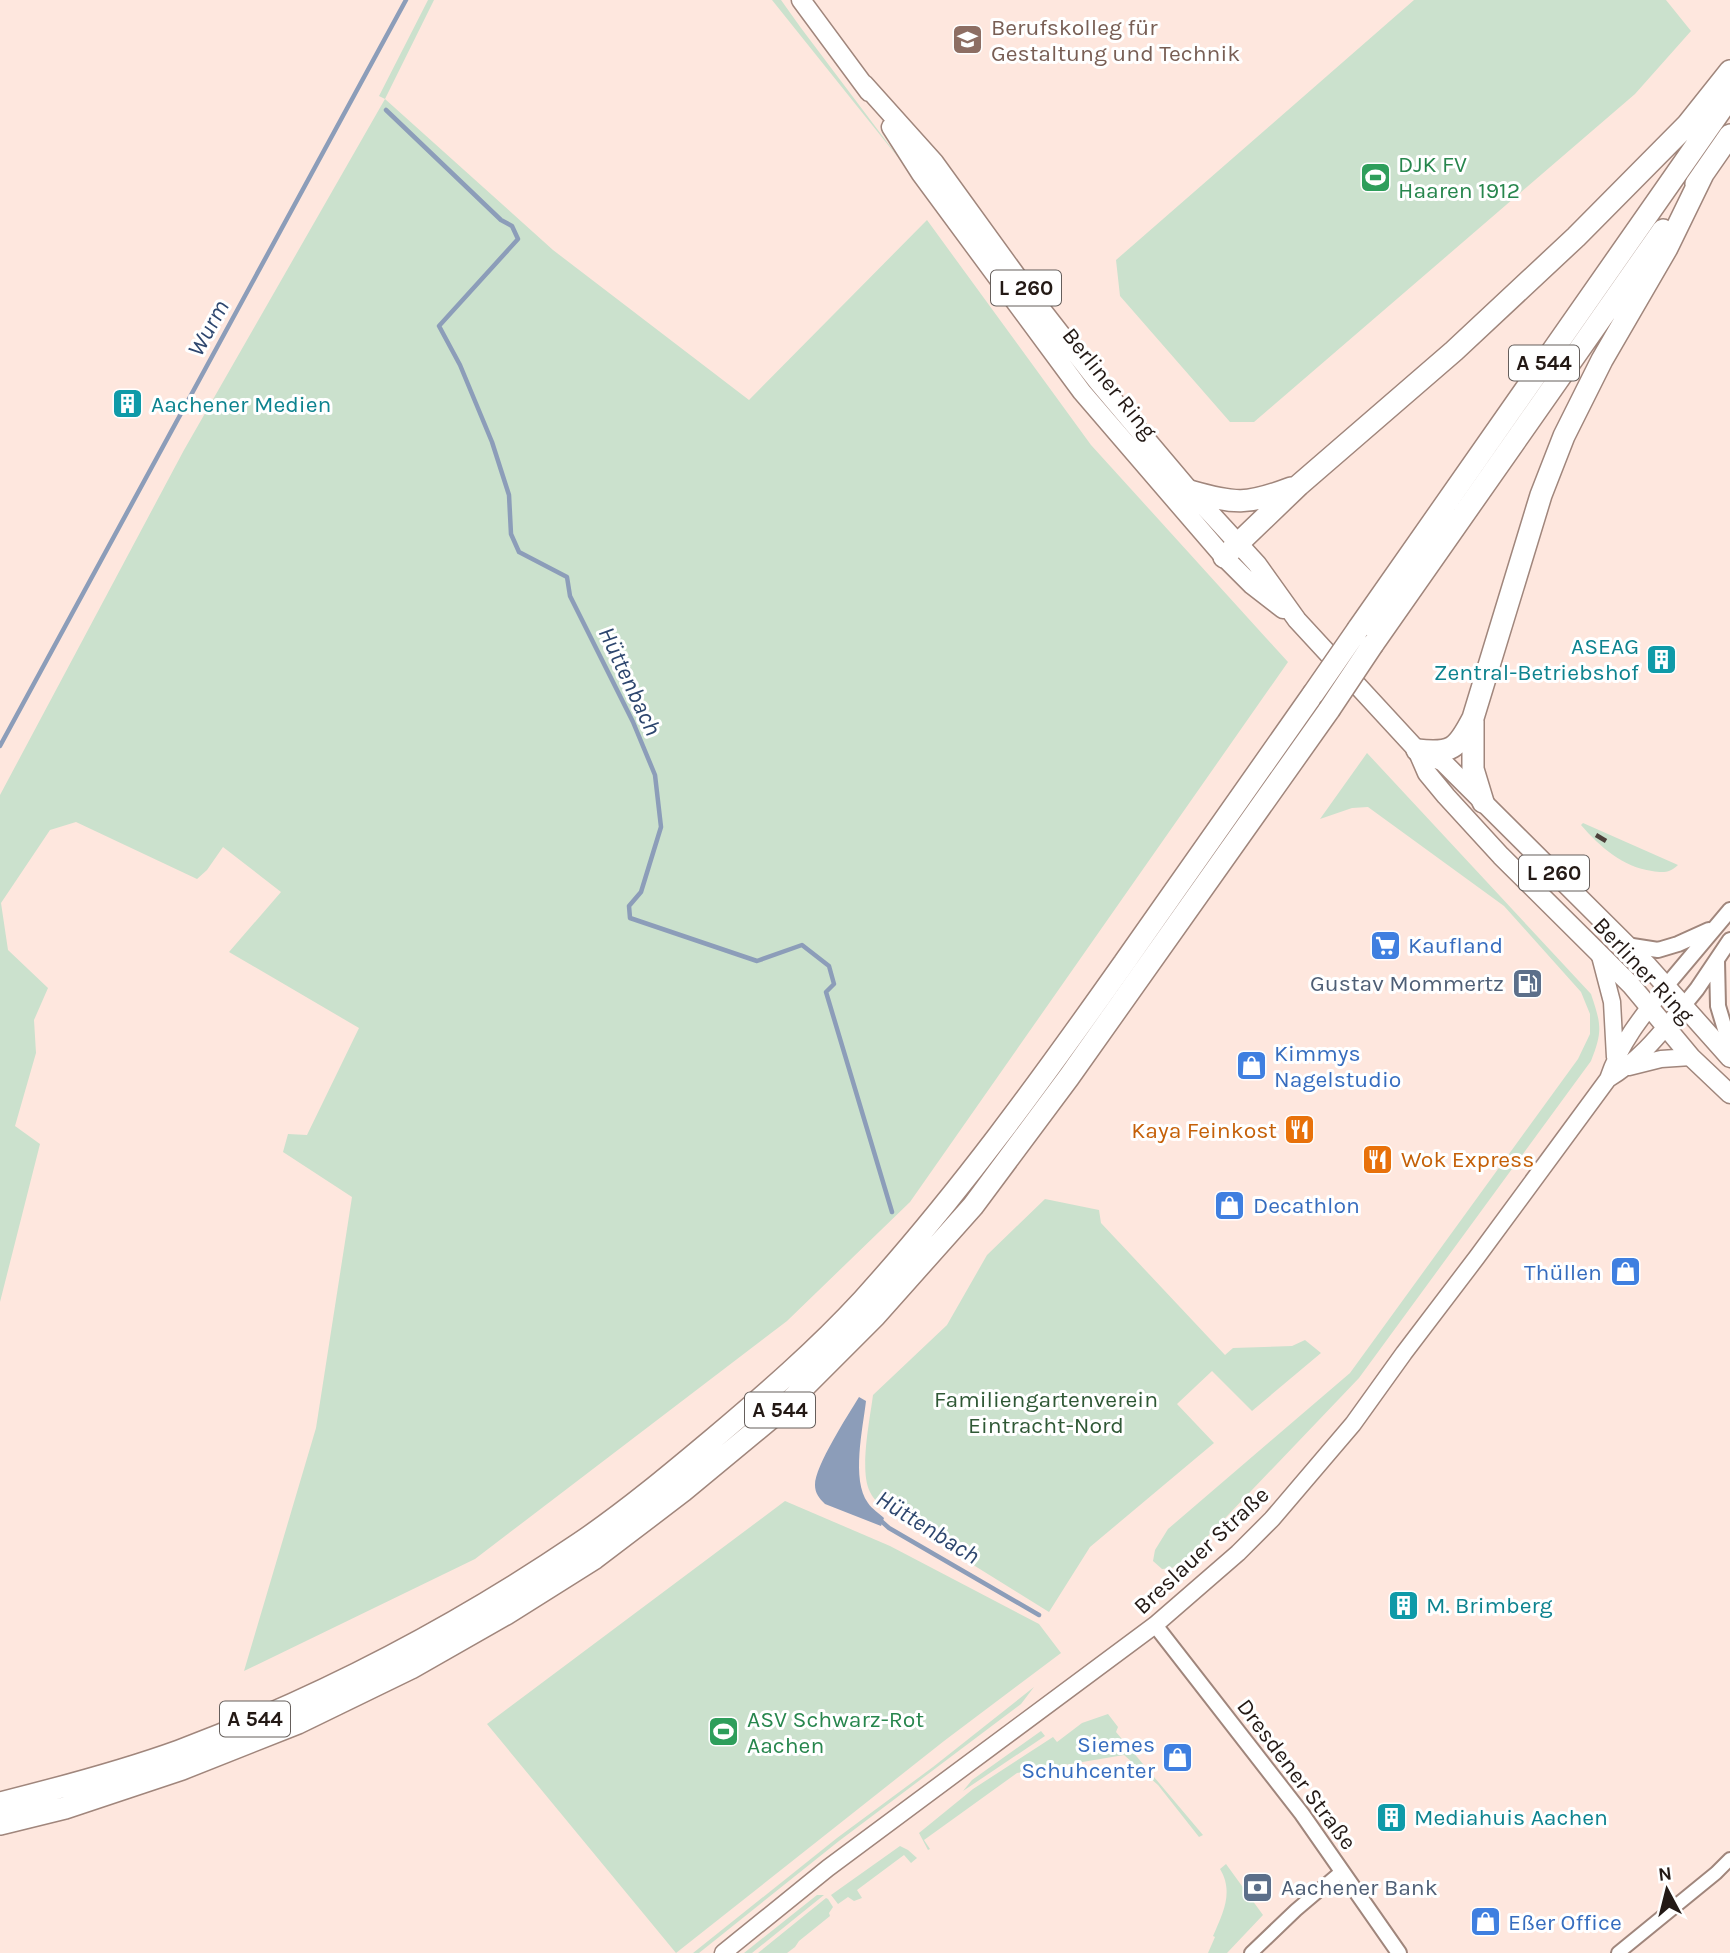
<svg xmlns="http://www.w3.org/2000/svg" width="1730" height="1953" font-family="Karla,sans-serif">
<rect width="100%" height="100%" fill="#fee7de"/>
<!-- green -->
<path fill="#cbe1cd" d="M 428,0 L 434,0 L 385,99 L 553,250 L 749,400 L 927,220 L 1091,445 L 1288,662 L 910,1202 L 787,1321 L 475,1559 L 244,1671 L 316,1428 L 352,1197 L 283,1152 L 288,1134 L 307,1135 L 359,1028 L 229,952 L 281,892 L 223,847 L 207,870 L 197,879 L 76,822 L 50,830 L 1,903 L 8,950 L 48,988 L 34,1020 L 36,1053 L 15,1126 L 40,1144 L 0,1302 L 0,795 L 184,450 L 385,99 L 379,96 Z
M 772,0 L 781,0 L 801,28 L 905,166 Z
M 1414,0 L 1666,0 L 1691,31 L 1635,94 L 1254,422 L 1230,422 L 1120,296 L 1116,260 Z
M 1367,753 L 1591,994 C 1601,1024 1603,1031 1591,1061 L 1359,1378 L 1187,1558 L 1172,1568 L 1162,1569 L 1153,1561 L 1155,1550 L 1168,1529 L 1350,1373 L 1578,1059 L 1590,1034 L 1590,1014 L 1581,992 L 1504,906 L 1368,807 L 1352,808 L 1320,819 Z
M 1583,823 L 1678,865 C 1670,873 1663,873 1652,871 C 1623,867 1600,847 1581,825 Z
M 1045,1199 L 1099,1210 L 1101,1223 L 1225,1355 L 1233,1348 L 1292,1346 L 1305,1340 L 1321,1353 L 1252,1411 L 1212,1371 L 1177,1404 L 1214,1443 L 1090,1547 L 1049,1612 L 888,1512 C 881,1506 874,1500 870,1492 C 859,1471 870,1419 873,1395 L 947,1325 L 987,1255 Z
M 785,1501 L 890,1546 L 1039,1624 L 1061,1653 L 944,1741 L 676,1953 L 487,1724 Z
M 1034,1687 L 1021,1704 L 839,1841 L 699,1953 L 693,1953 L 837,1838 L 933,1767 Z
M 1108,1714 L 1118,1727 L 1116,1732 L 1203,1835 L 1199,1837 L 1158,1785 L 1124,1755 L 1017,1773 L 924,1840 L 930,1849 L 928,1850 L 919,1833 L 973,1789 L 1053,1737 L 1057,1742 L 1082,1723 Z
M 1041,1731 L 1045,1736 L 963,1791 L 972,1780 Z
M 900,1846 L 908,1850 L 917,1858 L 911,1863 L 904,1855 L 857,1890 L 862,1898 L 854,1901 L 848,1897 L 838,1904 L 831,1895 Z
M 1226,1864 L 1263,1915 L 1227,1953 L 1208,1953 L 1215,1937 L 1213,1936 C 1223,1913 1234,1892 1220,1869 Z
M 817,1895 L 824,1895 L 752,1953 L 744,1953 Z
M 826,1898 L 828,1899 L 833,1907 L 829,1913 L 830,1916 L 799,1941 L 795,1947 L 787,1953 L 758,1953 Z"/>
<!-- water -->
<path fill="#8c9db9" d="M 859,1397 L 866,1401 C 863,1428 851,1480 868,1503 C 872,1509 879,1513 884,1518 L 881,1526 L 825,1504 C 819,1498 815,1493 815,1485 C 815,1466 848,1415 859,1397 Z"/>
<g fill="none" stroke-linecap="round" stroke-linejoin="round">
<!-- stream -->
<path stroke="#8c9db9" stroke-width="4.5" d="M 386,110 L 501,220 L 512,226 L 518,239 L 439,326 L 460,365 L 492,442 L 509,495 L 511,534 L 519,552 L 567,577 L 570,596 L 633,722 L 655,775 L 661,827 L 641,892 L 629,906 L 630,918 L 757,961 L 802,945 L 829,966 L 834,984 L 826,992 L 892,1212
M 0,746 L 406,0
M 880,1520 L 889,1528 L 1039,1615"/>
<defs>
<path id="minor" d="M 1251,1953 L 1296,1910 L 1342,1871
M 1618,1953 L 1716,1873 L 1730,1859"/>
<path id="tertiary" d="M 1626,945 L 1658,950 L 1678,944 L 1709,930
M 1717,961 L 1718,1006 L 1730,1046
M 1667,985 L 1730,910
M 1684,1005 L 1697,989 L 1730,940
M 1155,1625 L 1302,1814 L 1399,1953"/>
<path id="secondary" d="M 1600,956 L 1612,1002 L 1615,1057
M 1629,1067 L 1661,1059 L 1691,1057
M 1608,1079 C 1640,1060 1660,1034 1684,1005
M 723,1953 L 828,1868 L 1155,1625 L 1238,1553 L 1272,1519 L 1353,1424 L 1404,1353 L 1477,1257 L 1608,1079 C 1620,1043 1643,1015 1667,985"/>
<path id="primary" d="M 801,0 L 869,92
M 864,84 L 934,162 L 1031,296 L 1098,382 L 1190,491 L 1257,564 L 1297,620 L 1417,750 L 1427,773 L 1446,796 L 1501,856 L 1631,985 L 1691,1057 L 1730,1094
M 891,127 L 921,174 L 1082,392 L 1224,557 L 1252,585 L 1283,609
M 1420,751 L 1443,762 L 1454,773 L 1648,966 L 1730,1058"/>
<path id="motorway" d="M 1696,184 L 1730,135
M 1190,491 C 1236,504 1246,505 1291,488
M 1224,557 L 1299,485 L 1454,351 L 1576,237 L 1687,125 L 1730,71
M 1358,629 L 1730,97
M 1373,644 L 1663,230
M 1473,721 L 1473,769 L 1483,802
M 1417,750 C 1452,754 1457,749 1473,718 L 1541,495 L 1564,436 L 1602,360 L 1667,248 L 1704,172
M 0,1803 C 60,1788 121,1772 179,1751 C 320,1698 456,1627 580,1543 C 627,1511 670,1475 713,1439 C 765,1395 817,1350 863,1300 C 959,1194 1042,1079 1124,963 C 1187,873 1250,783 1313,694
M 0,1824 L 65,1808 L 182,1769 L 298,1723 L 411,1668 L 506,1614 L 595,1558 L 683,1491 L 782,1409 L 875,1316 L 973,1206 L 1069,1077 L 1329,710"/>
</defs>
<!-- minor casing -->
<use href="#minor" stroke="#a0867c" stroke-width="16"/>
<!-- tertiary casing -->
<use href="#tertiary" stroke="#a0867c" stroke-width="18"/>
<!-- secondary casing -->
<use href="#secondary" stroke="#a0867c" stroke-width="19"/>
<!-- primary casing -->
<use href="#primary" stroke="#a0867c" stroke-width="21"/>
<!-- motorway casing -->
<use href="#motorway" stroke="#a0867c" stroke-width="24"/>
<!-- minor -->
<use href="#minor" stroke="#fff" stroke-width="12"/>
<!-- tertiary -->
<use href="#tertiary" stroke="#fff" stroke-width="14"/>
<!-- secondary -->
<use href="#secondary" stroke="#fff" stroke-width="16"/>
<!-- primary -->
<use href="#primary" stroke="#fff" stroke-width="18"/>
<!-- motorway -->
<use href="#motorway" stroke="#fff" stroke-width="21"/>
<!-- rail -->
<path stroke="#4c3f3a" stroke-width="4.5" stroke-dasharray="14 7" stroke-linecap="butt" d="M 1596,835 L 1606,841"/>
<defs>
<path id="motorway-bridge" d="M 1313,694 L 1358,629
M 1329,710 L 1373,644"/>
</defs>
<!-- motorway-bridge casing -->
<use href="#motorway-bridge" stroke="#a0867c" stroke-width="24" stroke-linecap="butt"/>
<!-- motorway-bridge -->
<use href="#motorway-bridge" stroke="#fff" stroke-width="21"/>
</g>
<!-- icons -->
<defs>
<symbol id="school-square" viewBox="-11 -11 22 22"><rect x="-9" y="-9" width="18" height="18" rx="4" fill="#8d6e63" stroke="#fff"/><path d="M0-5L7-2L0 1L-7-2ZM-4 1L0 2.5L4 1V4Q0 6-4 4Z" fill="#fff"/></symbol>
<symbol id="stadium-square" viewBox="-11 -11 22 22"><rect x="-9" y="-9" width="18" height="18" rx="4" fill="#2e9e5b" stroke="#fff"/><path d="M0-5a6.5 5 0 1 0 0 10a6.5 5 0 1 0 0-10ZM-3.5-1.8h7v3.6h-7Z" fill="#fff"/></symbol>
<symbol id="building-square" viewBox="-11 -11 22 22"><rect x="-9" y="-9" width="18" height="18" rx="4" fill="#0f9aa8" stroke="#fff"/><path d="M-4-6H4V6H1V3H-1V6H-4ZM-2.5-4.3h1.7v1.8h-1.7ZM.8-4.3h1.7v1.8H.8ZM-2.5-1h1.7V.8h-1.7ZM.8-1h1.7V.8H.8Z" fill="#fff"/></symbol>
<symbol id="supermarket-square" viewBox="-11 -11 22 22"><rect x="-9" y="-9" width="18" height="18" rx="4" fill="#3f7fe0" stroke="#fff"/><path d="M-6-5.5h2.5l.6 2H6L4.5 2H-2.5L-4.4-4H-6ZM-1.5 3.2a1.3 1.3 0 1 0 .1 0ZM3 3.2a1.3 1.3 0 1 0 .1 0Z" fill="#fff"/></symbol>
<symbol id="fuel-square" viewBox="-11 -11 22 22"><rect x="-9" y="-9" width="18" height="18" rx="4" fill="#5c6f8a" stroke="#fff"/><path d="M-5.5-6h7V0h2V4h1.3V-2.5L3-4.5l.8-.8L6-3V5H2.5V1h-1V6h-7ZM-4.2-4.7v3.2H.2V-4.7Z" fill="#fff"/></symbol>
<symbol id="shop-square" viewBox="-11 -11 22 22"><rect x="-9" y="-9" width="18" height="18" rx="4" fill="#3f7fe0" stroke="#fff"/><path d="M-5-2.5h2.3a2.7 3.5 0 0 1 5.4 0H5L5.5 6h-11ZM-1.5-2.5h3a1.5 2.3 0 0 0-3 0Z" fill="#fff"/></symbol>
<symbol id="restaurant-square" viewBox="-11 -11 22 22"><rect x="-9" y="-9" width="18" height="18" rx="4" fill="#e8710a" stroke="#fff"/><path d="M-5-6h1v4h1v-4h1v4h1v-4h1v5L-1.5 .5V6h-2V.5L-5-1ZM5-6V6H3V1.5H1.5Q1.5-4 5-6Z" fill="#fff"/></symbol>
<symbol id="bank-square" viewBox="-11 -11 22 22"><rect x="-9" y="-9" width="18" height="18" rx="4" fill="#5c6f8a" stroke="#fff"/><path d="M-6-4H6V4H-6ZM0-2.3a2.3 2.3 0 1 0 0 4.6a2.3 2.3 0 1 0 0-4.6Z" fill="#fff"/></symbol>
</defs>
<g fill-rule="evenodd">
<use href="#school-square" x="950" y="22" width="35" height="35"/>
<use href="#stadium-square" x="1358" y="160" width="35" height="35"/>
<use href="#building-square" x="110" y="386" width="35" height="35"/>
<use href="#building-square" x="1644" y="642" width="35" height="35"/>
<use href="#supermarket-square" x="1368" y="928" width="35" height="35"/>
<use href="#fuel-square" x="1510" y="966" width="35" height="35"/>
<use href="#shop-square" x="1234" y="1048" width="35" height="35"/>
<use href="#restaurant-square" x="1282" y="1112" width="35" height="35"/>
<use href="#restaurant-square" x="1360" y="1142" width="35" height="35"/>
<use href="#shop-square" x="1212" y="1188" width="35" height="35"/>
<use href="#shop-square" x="1608" y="1254" width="35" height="35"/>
<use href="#building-square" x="1386" y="1588" width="35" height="35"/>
<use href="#stadium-square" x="706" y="1714" width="35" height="35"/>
<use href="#shop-square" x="1160" y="1740" width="35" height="35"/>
<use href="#building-square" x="1374" y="1800" width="35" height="35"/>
<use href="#bank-square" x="1240" y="1870" width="35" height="35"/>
<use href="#shop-square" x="1468" y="1904" width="35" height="35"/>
</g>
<g text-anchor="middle" stroke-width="6" stroke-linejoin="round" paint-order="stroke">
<!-- shield labels -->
<g fill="#fff" stroke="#655e5b" stroke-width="2">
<rect x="991" y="270.5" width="70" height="35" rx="5"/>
<rect x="1509" y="345.5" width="70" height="35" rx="5"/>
<rect x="1519" y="855.5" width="70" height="35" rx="5"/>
<rect x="745" y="1392.5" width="70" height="35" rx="5"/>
<rect x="220" y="1701.5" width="70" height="35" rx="5"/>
</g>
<g font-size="21" font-weight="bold" fill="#231915">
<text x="1026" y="295">L 260</text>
<text x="1544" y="370">A 544</text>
<text x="1554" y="880">L 260</text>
<text x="780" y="1417">A 544</text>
<text x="255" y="1726">A 544</text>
</g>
<!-- education labels -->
<g font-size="23" fill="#785e54" stroke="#fff" text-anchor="start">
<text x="991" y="35">Berufskolleg für<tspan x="991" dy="26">Gestaltung und Technik</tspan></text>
</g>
<!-- leisure labels -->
<g font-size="23" fill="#27864d" stroke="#fff" text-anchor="start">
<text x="1398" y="172">DJK FV<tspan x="1398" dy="26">Haaren 1912</tspan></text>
<text x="747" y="1727">ASV Schwarz-Rot<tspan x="747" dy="26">Aachen</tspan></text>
</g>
<!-- street labels -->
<g font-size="23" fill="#231915" stroke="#fff">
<text transform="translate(1110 383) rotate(51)" y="8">Berliner Ring</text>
<text transform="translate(1644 970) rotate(47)" y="8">Berliner Ring</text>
<text transform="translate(1201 1550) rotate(-43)" y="8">Breslauer Straße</text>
<text transform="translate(1297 1774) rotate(53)" y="8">Dresdener Straße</text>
</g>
<!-- culture labels -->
<g font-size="23" fill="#0d838f" stroke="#fff" text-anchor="start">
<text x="151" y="412">Aachener Medien</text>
<text x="1639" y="654" text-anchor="end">ASEAG<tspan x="1639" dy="26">Zentral-Betriebshof</tspan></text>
<text x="1426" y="1613">M. Brimberg</text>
<text x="1414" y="1825">Mediahuis Aachen</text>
</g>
<!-- shop labels -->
<g font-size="23" fill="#366cbe" stroke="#fff" text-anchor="start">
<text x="1408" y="953">Kaufland</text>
<text x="1274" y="1061">Kimmys<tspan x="1274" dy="26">Nagelstudio</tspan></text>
<text x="1253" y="1213">Decathlon</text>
<text x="1602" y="1280" text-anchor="end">Thüllen</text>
<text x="1155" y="1752" text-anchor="end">Siemes<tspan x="1155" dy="26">Schuhcenter</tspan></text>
<text x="1508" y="1930">Eßer Office</text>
</g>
<!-- service labels -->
<g font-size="23" fill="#4e5e75" stroke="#fff" text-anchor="end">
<text x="1504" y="991">Gustav Mommertz</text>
<text x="1281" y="1895" text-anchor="start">Aachener Bank</text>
</g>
<!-- food labels -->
<g font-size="23" fill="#c56008" stroke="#fff" text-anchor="end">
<text x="1277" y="1138">Kaya Feinkost</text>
<text x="1401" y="1167" text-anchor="start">Wok Express</text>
</g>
<!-- park labels -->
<g font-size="23" fill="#2f5835" stroke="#fff">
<text x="1046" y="1407">Familiengartenverein<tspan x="1046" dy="26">Eintracht-Nord</tspan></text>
</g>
<!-- water labels -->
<g font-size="24" font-style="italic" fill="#2d466e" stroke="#fff">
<text transform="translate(208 328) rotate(-61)" y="8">Wurm</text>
<text transform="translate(630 681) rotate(65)" y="8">Hüttenbach</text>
<text transform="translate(928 1527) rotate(32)" y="8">Hüttenbach</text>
</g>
</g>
<!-- north arrow -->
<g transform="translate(1667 1890) rotate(353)" stroke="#ffffff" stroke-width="5" paint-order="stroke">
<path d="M0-5L12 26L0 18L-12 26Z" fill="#231915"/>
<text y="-10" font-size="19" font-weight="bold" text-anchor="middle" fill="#231915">N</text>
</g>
</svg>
